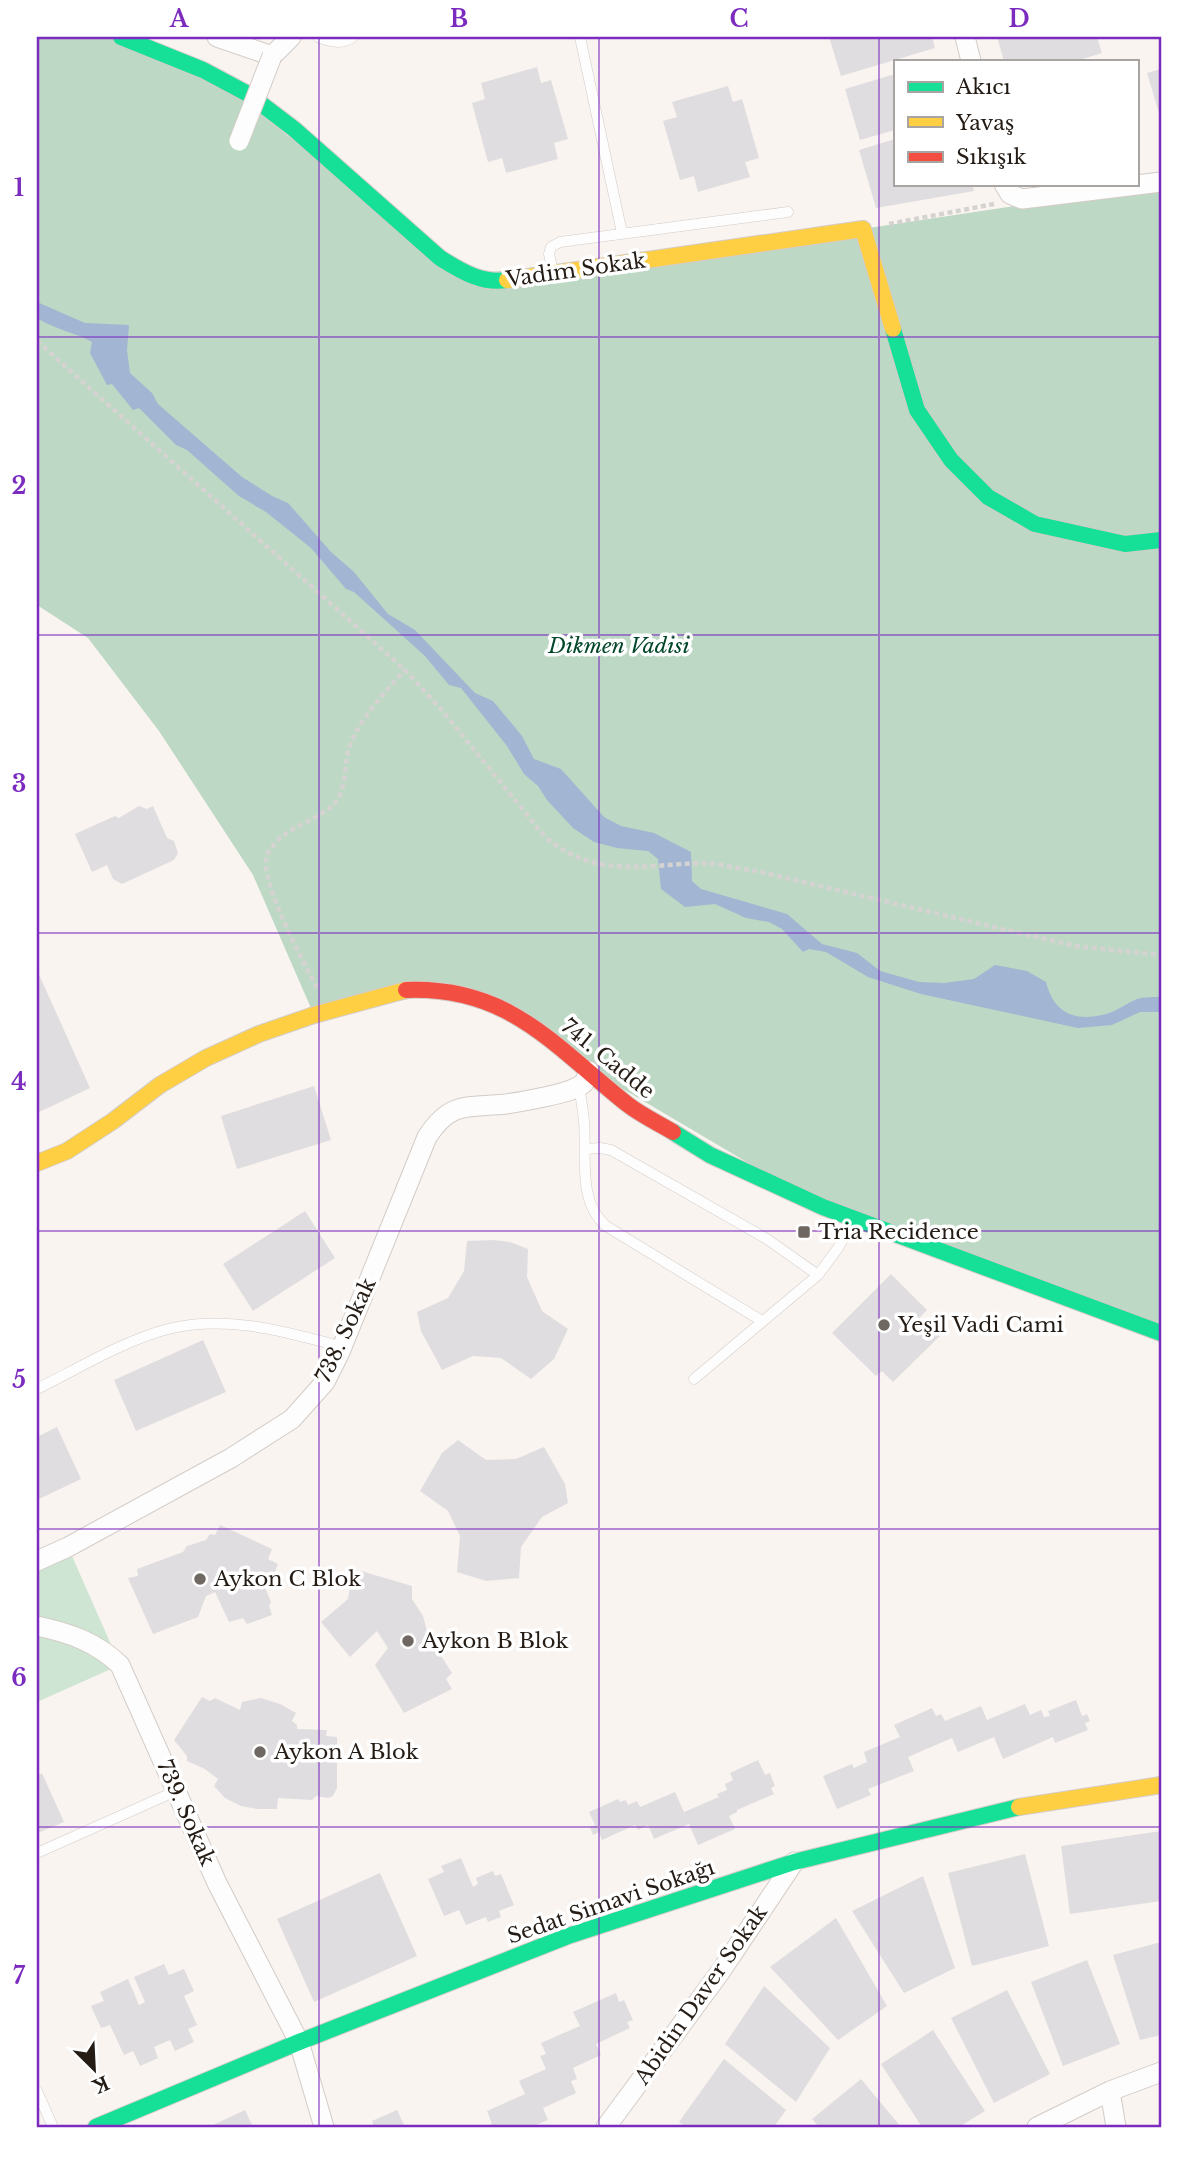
<svg xmlns="http://www.w3.org/2000/svg" width="1198" height="2164" font-family="'Libre Baskerville',serif">
<rect width="100%" height="100%" fill="#f9f4f0"/>
<!-- green -->
<path fill="#cde5d2" d="M 68,1547 L 120,1665 L 37,1702 L 37,1561 Z"/>
<!-- forest -->
<path fill="#bdd8c4" d="M 37,37 L 121,37 L 203,70 L 467,275 L 842,232 L 1161,184 L 1161,1333 L 823,1207 L 457,991 L 314,1015 L 253,875 L 159,731 L 88,638 L 37,605 Z"/>
<!-- water -->
<path fill="#a2b5d3" d="M 37,302 L 85,323 L 129,325 L 127,350 L 130,373 L 152,393 L 158,404 L 242,477 L 272,496 L 288,503 L 331,552 L 354,572 L 388,614 L 415,630 L 475,693 L 493,701 L 522,736 L 534,759 L 561,769 L 604,817 L 621,826 L 654,833 L 691,852 L 692,881 L 701,889 L 787,914 L 822,944 L 857,953 L 880,971 L 919,982 L 944,983 L 974,979 L 995,965 L 1027,971 L 1046,982 C 1054,1014 1075,1022 1106,1014 C 1117,1011 1127,1003 1137,999 C 1144,997 1152,997 1159,997 L 1161,997 L 1161,1012 L 1140,1012 L 1112,1025 L 1078,1028 L 921,994 L 868,977 L 826,952 L 809,949 L 803,952 L 782,929 L 769,922 L 746,918 L 715,904 L 685,907 L 661,889 L 658,859 L 648,851 L 617,848 L 594,842 L 573,828 L 547,800 L 538,786 L 524,774 L 507,746 L 461,688 L 449,685 L 425,656 L 354,592 L 346,589 L 311,548 L 266,512 L 239,496 L 187,450 L 176,445 L 139,408 L 133,410 L 112,384 L 107,385 L 90,353 L 92,342 C 74,332 54,329 37,318 Z"/>
<!-- building -->
<path fill="#e0dde0" d="M 829,37 L 932,37 L 935,48 L 841,76 Z
M 997,37 L 1097,37 L 1102,53 L 1076,61 L 1004,61 Z
M 537,67 L 541,83 L 551,80 L 568,139 L 554,143 L 558,159 L 506,173 L 502,158 L 488,162 L 472,103 L 485,99 L 481,83 Z
M 1161,69 L 1161,120 L 1147,73 Z
M 895,74 L 895,130 L 860,140 L 845,89 Z
M 728,86 L 733,102 L 742,99 L 759,158 L 745,162 L 750,177 L 698,192 L 694,176 L 680,180 L 663,121 L 677,117 L 672,102 Z
M 895,139 L 895,184 L 972,184 L 974,191 L 876,208 L 859,150 Z
M 139,806 L 147,809 L 153,806 L 167,838 L 174,841 L 178,853 L 174,860 L 122,884 L 113,879 L 107,865 L 92,872 L 75,834 L 115,816 L 119,818 Z
M 37,970 L 90,1088 L 37,1113 Z
M 314,1086 L 331,1140 L 237,1169 L 221,1116 Z
M 305,1211 L 335,1258 L 253,1311 L 223,1264 Z
M 493,1240 L 510,1242 L 528,1249 L 527,1277 L 542,1311 L 568,1329 L 554,1359 L 531,1379 L 501,1358 L 473,1356 L 442,1370 L 421,1331 L 417,1312 L 448,1298 L 464,1271 L 467,1241 Z
M 891,1274 L 927,1310 L 920,1317 L 940,1336 L 893,1382 L 882,1371 L 876,1376 L 832,1333 Z
M 203,1340 L 226,1392 L 136,1431 L 114,1380 Z
M 57,1427 L 81,1479 L 37,1500 L 37,1437 Z
M 458,1440 L 486,1460 L 516,1459 L 544,1447 L 565,1484 L 568,1503 L 542,1517 L 521,1547 L 519,1578 L 486,1581 L 457,1572 L 460,1536 L 448,1511 L 420,1491 L 442,1453 Z
M 220,1525 L 272,1549 L 268,1559 L 278,1564 L 272,1579 L 263,1582 L 271,1602 L 269,1606 L 272,1615 L 247,1624 L 243,1618 L 229,1622 L 215,1592 L 206,1596 L 198,1617 L 153,1634 L 128,1578 L 138,1576 L 137,1569 L 183,1552 L 187,1546 L 206,1540 L 210,1534 L 215,1535 Z
M 361,1571 L 412,1586 L 412,1599 L 423,1616 L 428,1635 L 452,1673 L 446,1679 L 452,1689 L 404,1713 L 375,1665 L 388,1648 L 377,1631 L 350,1657 L 321,1622 L 348,1599 L 351,1580 L 358,1580 Z
M 202,1697 L 210,1701 L 215,1698 L 240,1710 L 242,1702 L 261,1698 L 280,1704 L 296,1713 L 292,1721 L 297,1725 L 297,1729 L 327,1730 L 326,1736 L 337,1737 L 337,1788 L 333,1796 L 328,1798 L 316,1796 L 312,1800 L 278,1798 L 277,1809 L 257,1809 L 241,1806 L 225,1798 L 214,1786 L 218,1779 L 205,1769 L 187,1761 L 187,1756 L 174,1740 Z
M 1076,1700 L 1082,1716 L 1087,1714 L 1090,1721 L 1085,1723 L 1088,1730 L 1055,1743 L 1053,1737 L 1003,1759 L 994,1737 L 958,1752 L 952,1738 L 908,1757 L 914,1771 L 868,1789 L 871,1795 L 837,1809 L 823,1776 L 852,1764 L 854,1768 L 867,1762 L 864,1752 L 900,1737 L 894,1725 L 932,1708 L 936,1716 L 941,1714 L 945,1721 L 981,1706 L 987,1720 L 1025,1704 L 1030,1715 L 1041,1710 L 1044,1717 L 1050,1716 L 1048,1711 Z
M 758,1760 L 765,1775 L 770,1773 L 775,1786 L 771,1788 L 774,1794 L 737,1810 L 737,1812 L 729,1816 L 735,1829 L 698,1845 L 689,1824 L 654,1839 L 648,1825 L 638,1830 L 635,1825 L 602,1840 L 599,1832 L 593,1835 L 590,1827 L 595,1825 L 589,1812 L 618,1799 L 620,1802 L 626,1800 L 628,1805 L 637,1801 L 640,1807 L 675,1792 L 684,1812 L 719,1797 L 717,1794 L 727,1790 L 725,1784 L 733,1780 L 730,1773 Z
M 42,1773 L 64,1822 L 38,1833 L 37,1776 Z
M 1161,1831 L 1161,1901 L 1070,1914 L 1061,1846 Z
M 1025,1854 L 1049,1946 L 972,1966 L 948,1873 Z
M 461,1858 L 473,1887 L 478,1884 L 476,1878 L 493,1871 L 495,1876 L 501,1874 L 514,1905 L 499,1911 L 501,1917 L 488,1922 L 486,1917 L 466,1925 L 459,1910 L 444,1916 L 428,1879 L 444,1872 L 441,1866 Z
M 380,1873 L 417,1956 L 314,2002 L 277,1919 Z
M 923,1876 L 955,1968 L 904,1993 L 852,1911 Z
M 836,1918 L 887,2006 L 838,2040 L 770,1967 Z
M 1161,1942 L 1161,2035 L 1140,2040 L 1113,1955 Z
M 1087,1960 L 1120,2044 L 1063,2066 L 1031,1982 Z
M 164,1964 L 169,1975 L 184,1969 L 194,1991 L 184,1996 L 197,2025 L 188,2029 L 194,2042 L 175,2051 L 170,2040 L 154,2047 L 158,2058 L 140,2066 L 133,2051 L 124,2055 L 110,2025 L 101,2028 L 91,2006 L 104,2001 L 100,1992 L 128,1979 L 139,2005 L 145,2002 L 134,1977 Z
M 764,1986 L 830,2048 L 796,2102 L 725,2044 Z
M 1007,1990 L 1050,2074 L 994,2103 L 951,2018 Z
M 616,1993 L 619,2002 L 624,2000 L 633,2020 L 627,2022 L 630,2028 L 596,2044 L 601,2055 L 573,2068 L 577,2079 L 571,2081 L 576,2093 L 543,2108 L 548,2120 L 531,2127 L 484,2127 L 492,2124 L 487,2111 L 525,2094 L 519,2081 L 546,2069 L 540,2056 L 546,2054 L 541,2043 L 580,2026 L 573,2012 Z
M 933,2030 L 985,2111 L 959,2127 L 922,2127 L 881,2064 Z
M 724,2059 L 786,2110 L 774,2127 L 686,2127 L 679,2122 Z
M 861,2079 L 901,2127 L 819,2127 L 812,2119 Z
M 245,2110 L 253,2127 L 209,2127 Z
M 397,2110 L 405,2127 L 374,2127 L 372,2121 Z"/>
<g fill="none" stroke-linecap="round" stroke-linejoin="round">
<defs>
<path id="lane" d="M 318,37 C 330,42 341,45 353,37
M 580,37 L 622,233
M 553,273 L 549,254 L 551,247 L 560,242 L 788,212
M 579,1087 C 581,1098 583,1110 584,1121 C 587,1156 577,1201 606,1226 L 762,1321
M 585,1149 L 600,1148 L 611,1150 L 767,1239 L 818,1275
M 694,1379 L 818,1275 L 838,1248 L 853,1222
M 37,1389 C 79,1368 123,1341 168,1329 C 227,1314 286,1332 343,1347
M 37,1853 L 176,1791
M 37,2091 L 53,2127"/>
<path id="street" d="M 217,37 L 272,56 L 291,37
M 965,37 L 971,61
M 1004,184 L 1010,194 L 1022,199 L 1161,182
M 37,1561 L 68,1547 L 231,1458 L 292,1419 L 325,1382 L 340,1352 L 427,1137 C 451,1100 468,1108 506,1104 C 521,1102 535,1099 549,1096 C 561,1093 574,1091 584,1083 L 589,1071
M 37,1626 C 70,1633 96,1642 120,1665 L 217,1883 L 299,2042 L 324,2127
M 1110,2091 L 1116,2127
M 606,2127 L 721,1971 L 794,1862
M 1037,2127 L 1110,2091 L 1161,2072"/>
<path id="fast" d="M 121,37 L 203,70 L 248,94 L 294,129 L 440,258 C 461,271 481,284 507,280
M 893,329 L 917,410 L 951,460 L 988,497 L 1035,524 L 1125,544 L 1161,540
M 673,1132 L 710,1155 L 823,1207 L 1161,1333
M 96,2127 L 299,2042 L 568,1936 L 794,1862 L 1019,1807"/>
<path id="slow" d="M 507,280 L 863,229 L 893,329
M 37,1163 L 67,1151 L 113,1121 L 160,1085 L 206,1058 L 259,1034 L 314,1015 L 406,990
M 1019,1807 L 1161,1785"/>
<path id="jam" d="M 406,990 C 509,986 553,1045 627,1104 C 641,1115 658,1123 673,1132"/>
</defs>
<!-- lane casing -->
<use href="#lane" stroke="#d3ccc7" stroke-width="11"/>
<!-- street casing -->
<use href="#street" stroke="#d3ccc7" stroke-width="21"/>
<!-- fast casing -->
<use href="#fast" stroke="#d3ccc7" stroke-width="18"/>
<!-- slow casing -->
<use href="#slow" stroke="#d3ccc7" stroke-width="18"/>
<!-- jam casing -->
<use href="#jam" stroke="#d3ccc7" stroke-width="18"/>
<!-- path -->
<path stroke="#d5d3d1" stroke-width="4.5" stroke-dasharray="5 3.5" stroke-linecap="butt" d="M 889,224 L 994,204
M 37,341 L 405,670 L 441,709 L 545,837 C 596,879 642,865 702,863 C 719,863 739,869 756,871 L 1075,946 L 1161,955
M 317,988 C 304,962 258,880 267,855 C 269,850 276,842 280,838 C 295,825 326,816 337,800 C 347,785 344,764 349,748 C 360,718 384,693 405,670"/>
<!-- lane -->
<use href="#lane" stroke="#fefdfd" stroke-width="10"/>
<!-- street -->
<use href="#street" stroke="#fefdfd" stroke-width="19"/>
<!-- fast -->
<use href="#fast" stroke="#16e098" stroke-width="16"/>
<!-- slow -->
<use href="#slow" stroke="#ffcf43" stroke-width="16"/>
<!-- jam -->
<use href="#jam" stroke="#f24e42" stroke-width="16"/>
<defs>
<path id="street-bridge" d="M 239,141 L 272,56"/>
</defs>
<!-- street-bridge casing -->
<use href="#street-bridge" stroke="#d3ccc7" stroke-width="21" stroke-linecap="butt"/>
<!-- street-bridge -->
<use href="#street-bridge" stroke="#fefdfd" stroke-width="19"/>
</g>
<!-- grid -->
<path fill="none" stroke="#7b2cbf" stroke-width="2" stroke-opacity="0.55" d="M 319,37 L 319,2127M 599,37 L 599,2127M 879,37 L 879,2127M 37,337 L 1161,337M 37,635 L 1161,635M 37,933 L 1161,933M 37,1231 L 1161,1231M 37,1529 L 1161,1529M 37,1827 L 1161,1827"/>
<!-- markers -->
<g fill="#6f6862" stroke="#fff" stroke-width="2.5">
<rect x="797" y="1225" width="14" height="14" rx="3.5"/>
<circle cx="884" cy="1325" r="7"/>
<circle cx="200" cy="1579" r="7"/>
<circle cx="408" cy="1641" r="7"/>
<circle cx="260" cy="1752" r="7"/>
</g>
<g text-anchor="middle" stroke-width="7" stroke-linejoin="round" paint-order="stroke">
<!-- street labels -->
<g font-size="21" fill="#241c15" stroke="#fff">
<text transform="translate(576 270) rotate(-8)" y="7">Vadim Sokak</text>
<text transform="translate(608 1059) rotate(39)" y="7">741. Cadde</text>
<text transform="translate(346 1330) rotate(-65)" y="7">738. Sokak</text>
<text transform="translate(186 1813) rotate(66)" y="7">739. Sokak</text>
<text transform="translate(611 1902) rotate(-19)" y="7">Sedat Simavi Sokağı</text>
<text transform="translate(701 1995) rotate(-55)" y="7">Abidin Daver Sokak</text>
</g>
<!-- park labels -->
<g font-size="21" font-style="italic" fill="#014628" stroke="#fff">
<text x="619" y="653">Dikmen Vadisi</text>
</g>
<!-- poi labels -->
<g font-size="21" fill="#241c15" stroke="#fff" text-anchor="start">
<text x="818" y="1239">Tria Recidence</text>
<text x="898" y="1332">Yeşil Vadi Cami</text>
<text x="214" y="1586">Aykon C Blok</text>
<text x="422" y="1648">Aykon B Blok</text>
<text x="274" y="1759">Aykon A Blok</text>
</g>
</g>
<!-- border -->
<rect width="1198" height="2164" fill="none" stroke="#ffffff" stroke-width="77"/>
<!-- legend -->
<rect x="894" y="60" width="245" height="126" fill="#ffffff" stroke="#a7a4a1" stroke-width="2"/>
<rect x="908" y="82" width="35" height="10" fill="#16e098" stroke="#a7a4a1" stroke-width="2"/>
<text x="956" y="94" font-size="21" fill="#241c15">Akıcı</text>
<rect x="908" y="117" width="35" height="10" fill="#ffcf43" stroke="#a7a4a1" stroke-width="2"/>
<text x="956" y="130" font-size="21" fill="#241c15">Yavaş</text>
<rect x="908" y="152" width="35" height="10" fill="#f24e42" stroke="#a7a4a1" stroke-width="2"/>
<text x="956" y="164" font-size="21" fill="#241c15">Sıkışık</text>
<!-- north arrow -->
<g transform="translate(94 2069) rotate(156)" stroke="#ffffff" stroke-width="5" paint-order="stroke">
<path d="M0-5L12 26L0 18L-12 26Z" fill="#241c15"/>
<text y="-10" font-size="19" font-weight="bold" text-anchor="middle" fill="#241c15">K</text>
</g>
<rect x="38" y="38" width="1122" height="2088" fill="none" stroke="#7b2cbf" stroke-width="2.5"/>
<g font-size="23" text-anchor="middle" font-weight="bold" fill="#7b2cbf">
<text x="179" y="27">A</text>
<text x="459" y="27">B</text>
<text x="739" y="27">C</text>
<text x="1019" y="27">D</text>
<text x="19" y="196">1</text>
<text x="19" y="494">2</text>
<text x="19" y="792">3</text>
<text x="19" y="1090">4</text>
<text x="19" y="1388">5</text>
<text x="19" y="1686">6</text>
<text x="19" y="1984">7</text>
</g>
</svg>
